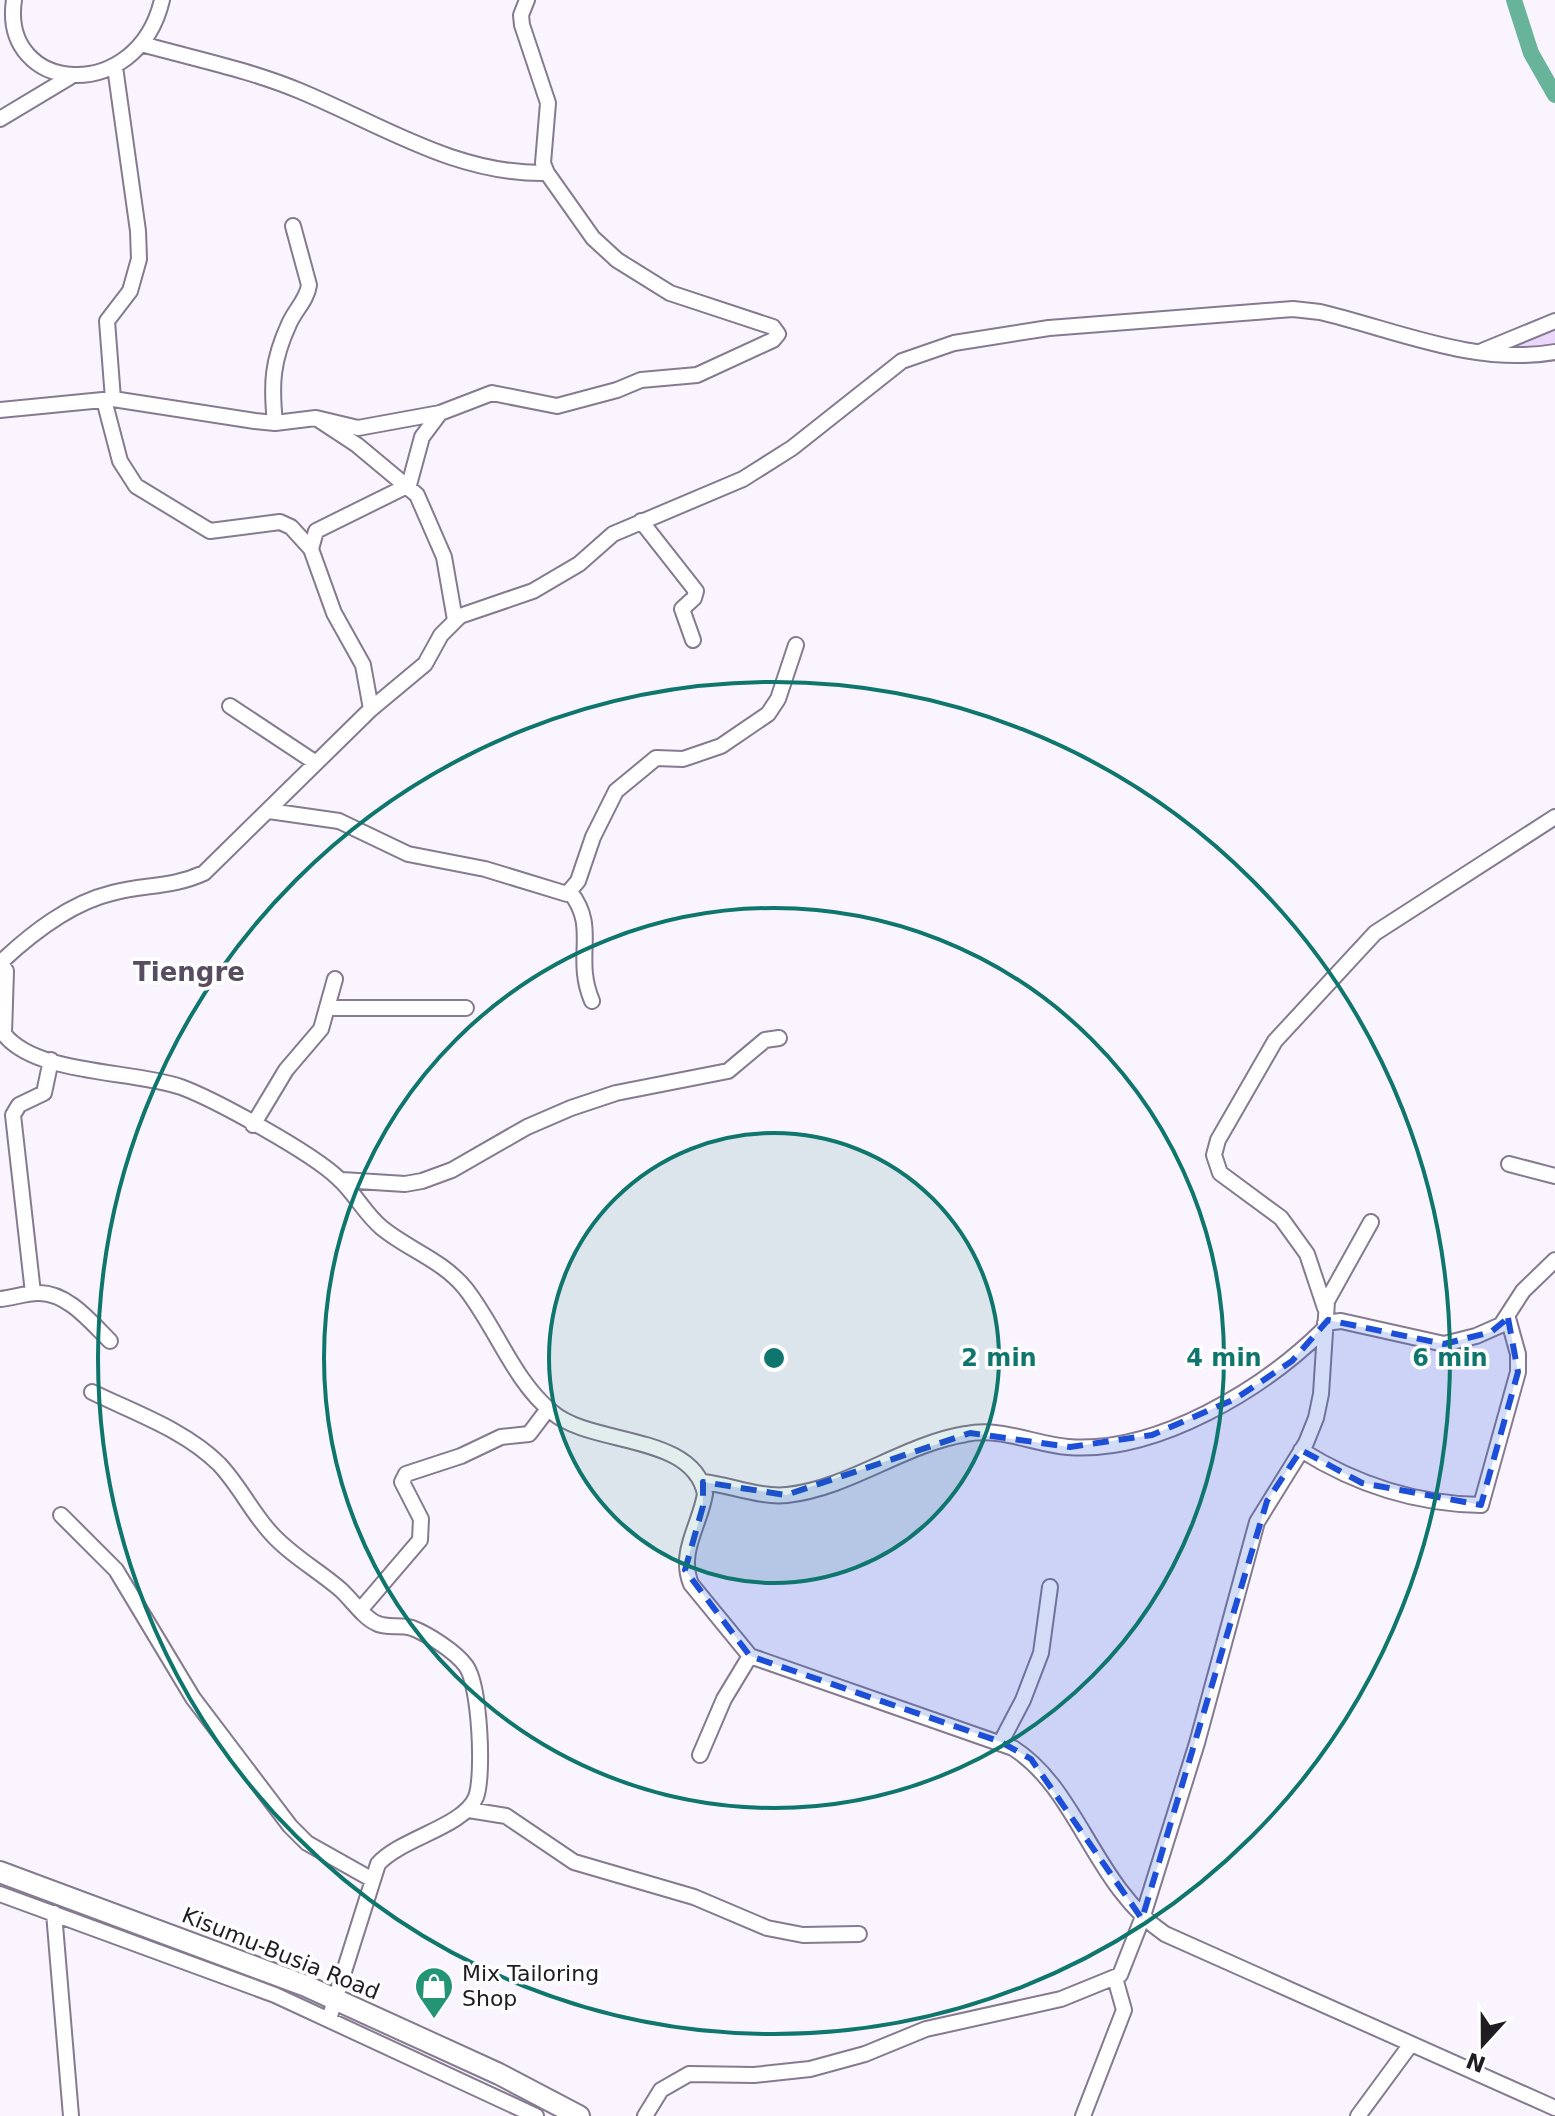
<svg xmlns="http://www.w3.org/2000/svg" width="1555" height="2116" font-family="'DejaVu Sans',sans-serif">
<rect width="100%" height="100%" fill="#f9f4fe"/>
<!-- green -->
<path fill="#ebd7fc" d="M 1555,331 L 1555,348 L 1510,351 L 1511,343 Z"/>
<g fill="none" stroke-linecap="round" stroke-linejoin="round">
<!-- river -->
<path stroke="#67b49a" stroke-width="16" d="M 1514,0 L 1531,53 L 1555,95"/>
<defs>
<path id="minor" d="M 14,0 C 0,94 137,106 162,0
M 142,44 C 195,59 250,70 300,91 C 382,125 456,175 547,173
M 0,119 L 70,77
M 1482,351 L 1555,321
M 113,399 L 107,321 L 130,291 L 139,259 L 138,231 L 115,67
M 104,400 L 120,461 L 136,486 L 210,531 L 280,522 L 291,527 L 311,549 L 334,613 L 363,665 L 371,709
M 0,410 L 113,399 L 255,421 L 275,423 L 316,418 L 358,428 L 440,413 L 492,393 L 557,406 L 617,390 L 641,380 L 697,375 L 773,340 L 778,334 L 773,327 L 670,293 L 617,260 L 593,238 L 547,173 L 543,163 L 548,103 L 522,25 L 521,15 L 527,0
M 319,420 L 357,445 L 417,495 L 444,557 L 455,620
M 275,423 C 271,384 272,361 289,324 C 295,310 307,300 309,285 L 293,226
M 641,521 L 696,591 L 694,598 L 682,609 L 693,640
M 311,549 L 316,531 L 409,485 L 422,437 L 440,413
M 230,706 L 316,763
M 269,811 L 339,821 L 408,854 L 485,869 L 567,894 L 578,881 L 593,837 L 616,791 L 656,758 L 683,759 L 721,746 L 768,714 L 778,699 L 796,645
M 570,892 C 599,928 573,956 592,1001
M 0,962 L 6,971 L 4,1034 C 36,1075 132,1070 181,1087 C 216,1100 312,1153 338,1178 C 355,1193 364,1213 382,1228 C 409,1250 442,1260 465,1288 C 496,1327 513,1380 552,1412 C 591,1446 693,1433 705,1494 C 700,1525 678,1552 691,1584 L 750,1656 L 1013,1748 C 1078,1789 1094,1886 1165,1934 L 1555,2108
M 1,962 C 32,933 70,903 112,893 C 145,884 171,888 204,873 L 371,709 L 425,664 L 441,635 L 460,616 L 533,591 L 579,564 L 613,534 L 743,479 L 792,448 L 902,361 L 954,343 L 1049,328 L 1293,309 L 1320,312 C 1396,330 1475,366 1555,352
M 328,1008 L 466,1008
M 253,1125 L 286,1070 L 321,1029 L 335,979
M 1509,1164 L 1555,1176
M 342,1180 L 405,1184 L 422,1181 L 452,1170 L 527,1127 L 571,1108 L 616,1093 L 728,1071 L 765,1040 L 779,1038
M 33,1293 L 13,1115 L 19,1105 L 44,1093 L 51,1060
M 0,1299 C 13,1298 25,1293 38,1293 C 67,1292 91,1322 110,1341
M 1325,1308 L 1307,1254 L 1281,1218 L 1220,1173 L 1214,1155 L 1218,1140 L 1275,1041 L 1375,933 L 1555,817
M 1325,1323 L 1341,1321 L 1444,1344 L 1476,1336 L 1501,1325 L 1523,1291 L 1555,1260
M 92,1392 C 135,1413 185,1430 219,1464 C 239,1485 251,1511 270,1532 C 290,1555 318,1570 341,1590 C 351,1599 364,1618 376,1623 C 387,1629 400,1624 412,1628 C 428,1634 456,1652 466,1666 C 480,1685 484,1776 476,1797 C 464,1827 401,1838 378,1864 L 329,2019
M 1301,1450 C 1355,1484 1417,1504 1481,1505 L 1518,1372 L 1518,1354 L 1508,1318
M 703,1482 C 730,1485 761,1498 787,1495 C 850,1488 904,1444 966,1434 C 1001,1427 1034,1444 1068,1447 C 1157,1454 1263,1389 1323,1330
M 61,1515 L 116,1570 L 193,1698 L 290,1826 L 307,1843 L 371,1879
M 361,1609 L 420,1540 L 421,1519 L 402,1482 L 406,1474 L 461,1456 L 501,1437 L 529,1434 L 548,1409
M 1001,1742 L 1023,1700 L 1041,1653 L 1050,1587
M 700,1755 L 724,1699 L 750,1656
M 469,1810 L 506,1816 L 574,1862 L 694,1897 L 767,1928 L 803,1935 L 859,1934
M 0,1894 L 275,1995 L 536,2116
M 54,1913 L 71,2116
M 645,2116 L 661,2090 L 689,2074 L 754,2075 L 810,2069 L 865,2054 L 926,2029 L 1061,1999 L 1120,1975 L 1142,1919 L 1197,1743 L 1257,1522 L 1306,1443 L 1316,1418 L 1321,1394 L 1327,1301 L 1371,1222
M 1083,2116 L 1124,2010 L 1115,1978
M 1358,2116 L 1411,2044"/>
<path id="highway" d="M 0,1872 L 306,1986 L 499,2074 L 579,2116"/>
</defs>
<!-- minor casing -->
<use href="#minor" stroke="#857a8f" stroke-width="18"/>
<!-- highway casing -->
<use href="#highway" stroke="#857a8f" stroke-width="24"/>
<!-- minor -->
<use href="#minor" stroke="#fff" stroke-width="14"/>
<!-- highway -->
<use href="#highway" stroke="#fff" stroke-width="20"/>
</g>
<!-- marked area -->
<path fill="#1d4ed8" fill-opacity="0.2" stroke="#1d4ed8" stroke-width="6" stroke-dasharray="16 10" stroke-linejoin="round" d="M 1508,1318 L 1518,1372 L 1481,1505 L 1362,1483 L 1301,1450 L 1267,1501 L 1142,1919 L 1031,1759 L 1001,1742 L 750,1656 L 685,1570 L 703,1506 L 703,1482 L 786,1495 L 970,1433 L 1070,1447 L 1152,1435 L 1235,1399 L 1292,1361 L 1328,1320 L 1444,1344 L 1491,1332 Z"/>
<!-- distance rings -->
<circle cx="774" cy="1358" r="225" fill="#0f766e" fill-opacity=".12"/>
<g fill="none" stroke="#0f766e" stroke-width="4">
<circle cx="774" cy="1358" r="225"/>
<circle cx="774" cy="1358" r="450"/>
<circle cx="774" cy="1358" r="676"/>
</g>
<!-- icons -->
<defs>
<symbol id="shop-pin" viewBox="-11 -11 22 30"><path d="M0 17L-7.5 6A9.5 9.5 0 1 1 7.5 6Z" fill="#249476" stroke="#fff"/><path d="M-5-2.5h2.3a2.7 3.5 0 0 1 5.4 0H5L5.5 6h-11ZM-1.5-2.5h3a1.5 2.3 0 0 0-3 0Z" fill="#fff"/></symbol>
</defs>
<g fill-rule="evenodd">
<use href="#shop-pin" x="412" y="1964" width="44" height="60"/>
</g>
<g text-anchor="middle" stroke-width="7" stroke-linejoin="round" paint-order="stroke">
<!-- street labels -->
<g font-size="22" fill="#201c24" stroke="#fff">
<text transform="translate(281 1953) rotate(22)" y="8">Kisumu-Busia Road</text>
</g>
<!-- poi labels -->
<g font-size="22" fill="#201c24" stroke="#fff" text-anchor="start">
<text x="462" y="1981">Mix Tailoring<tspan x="462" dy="25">Shop</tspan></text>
</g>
<!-- quarter labels -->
<g font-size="26" font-weight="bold" fill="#574c60" stroke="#fff">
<text x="189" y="981">Tiengre</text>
</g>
</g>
<circle cx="774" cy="1358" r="12" fill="#0f766e" stroke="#fff" stroke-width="4"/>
<g font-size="24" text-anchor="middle" font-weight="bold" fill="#0f766e" stroke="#fff" stroke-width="7" stroke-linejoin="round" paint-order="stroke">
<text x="999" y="1366">2 min</text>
<text x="1224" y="1366">4 min</text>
<text x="1450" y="1366">6 min</text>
</g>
<!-- north arrow -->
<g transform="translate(1483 2044) rotate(201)" stroke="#ffffff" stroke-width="6" paint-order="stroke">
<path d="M0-6L14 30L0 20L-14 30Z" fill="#201c24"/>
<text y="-12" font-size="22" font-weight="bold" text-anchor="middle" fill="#201c24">N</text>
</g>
</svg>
